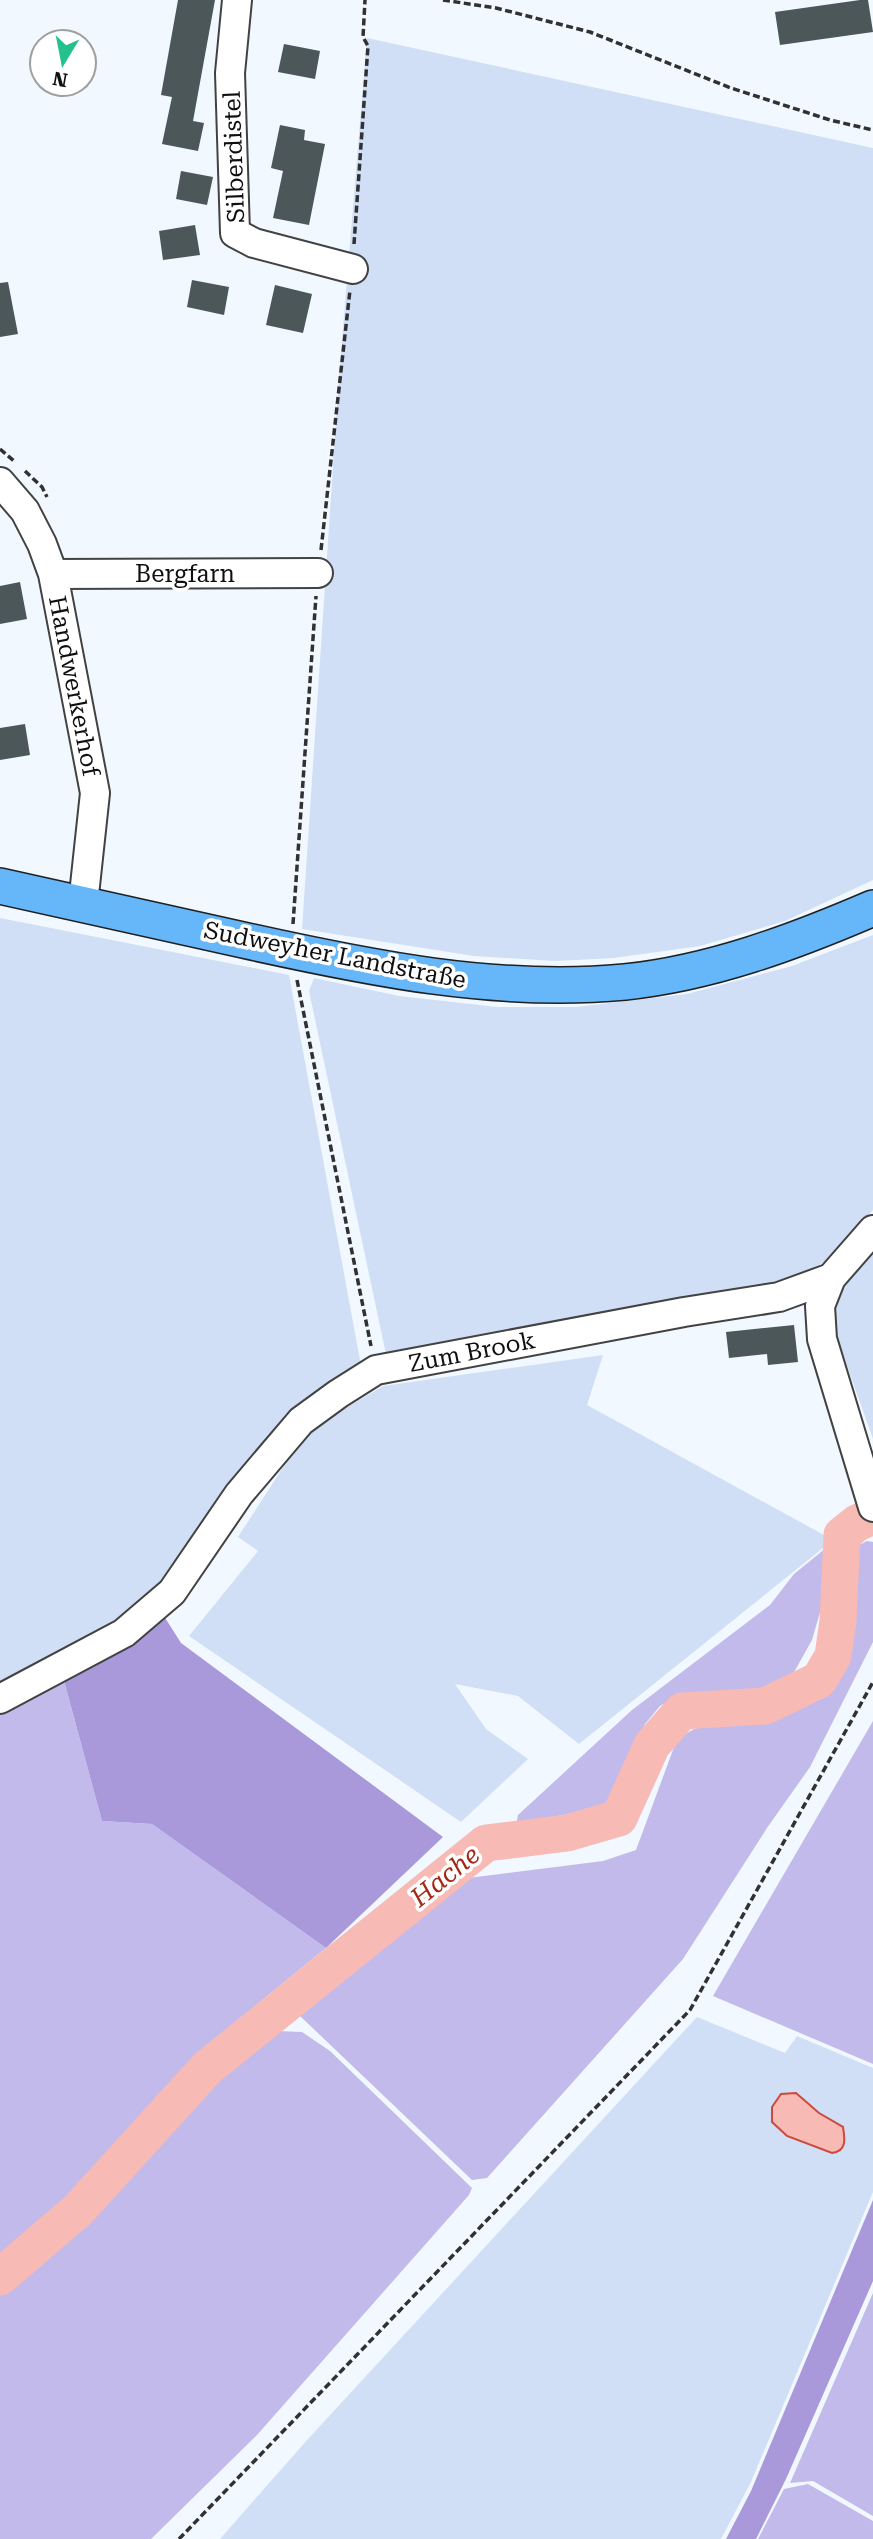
<svg xmlns="http://www.w3.org/2000/svg" width="873" height="2539" font-family="'Roboto Serif',serif">
<rect width="100%" height="100%" fill="#f1f8ff"/>
<!-- farmland -->
<path fill="#d0dff5" d="M 367,38 L 873,148 L 873,880 L 785,921 L 700,946 L 614,958 L 555,961 L 474,956 L 302,929 L 339,377 Z
M 0,918 L 289,975 L 362,1371 L 165,1587 L 120,1626 L 0,1689 Z
M 873,935 L 873,1210 L 830,1258 L 798,1278 L 387,1359 L 309,991 L 314,978 L 399,996 L 497,1007 L 576,1007 L 687,994 L 792,966 Z
M 873,1244 L 873,1439 L 829,1315 L 844,1276 Z
M 603,1355 L 587,1405 L 833,1540 L 579,1744 L 518,1696 L 455,1684 L 486,1729 L 528,1759 L 461,1822 L 189,1636 L 258,1551 L 238,1537 L 306,1432 L 383,1386 Z
M 697,2017 L 785,2053 L 797,2036 L 873,2068 L 873,2192 L 751,2482 L 721,2539 L 220,2539 L 308,2439 Z"/>
<!-- green -->
<path fill="#c2baea" d="M 867,1541 L 873,1542 L 873,1642 L 810,1767 L 767,1828 L 683,1959 L 487,2178 L 472,2180 L 299,2015 L 460,1879 L 603,1861 L 636,1850 L 677,1739 L 694,1729 L 725,1723 L 777,1720 L 804,1707 L 820,1695 L 836,1670 L 850,1625 L 851,1562 L 857,1546 Z
M 831,1544 L 835,1545 L 838,1550 L 812,1640 L 793,1674 L 776,1687 L 679,1695 L 660,1706 L 645,1724 L 606,1806 L 524,1823 L 517,1821 L 518,1815 L 632,1710 L 770,1605 L 794,1574 Z
M 63,1677 L 102,1821 L 152,1824 L 326,1948 L 197,2053 L 72,2194 L 0,2258 L 0,1711 Z
M 873,1721 L 873,2064 L 713,1996 Z
M 278,2031 L 302,2032 L 330,2051 L 472,2188 L 469,2195 L 257,2435 L 151,2539 L 0,2539 L 0,2295 L 87,2226 L 241,2057 Z
M 873,2293 L 873,2516 L 813,2481 L 790,2483 Z
M 808,2484 L 873,2521 L 873,2539 L 758,2539 L 784,2489 Z"/>
<!-- forest -->
<path fill="#a999db" d="M 162,1613 L 181,1643 L 443,1837 L 326,1948 L 152,1824 L 102,1821 L 63,1677 Z
M 873,2200 L 873,2281 L 786,2479 L 756,2539 L 726,2539 L 751,2491 Z"/>
<!-- water -->
<path fill="#f7bab5" stroke="#cf493b" stroke-width="2" d="M 796,2093 L 819,2113 L 843,2127 C 845,2139 847,2151 832,2153 L 787,2136 L 772,2122 L 772,2107 L 781,2094 Z"/>
<g fill="none" stroke-linecap="round" stroke-linejoin="round">
<!-- river -->
<path stroke="#f7bab5" stroke-width="37" d="M 0,2277 L 78,2210 L 207,2068 L 486,1843 L 567,1833 L 619,1818 L 652,1745 L 682,1711 L 765,1706 L 819,1680 L 833,1656 L 838,1621 L 842,1535 L 857,1523 L 873,1516"/>
</g>
<!-- building -->
<path fill="#4b5758" d="M 178,0 L 215,0 L 193,121 L 204,123 L 198,151 L 162,144 L 172,97 L 161,95 Z
M 860,0 L 868,0 L 873,32 L 780,45 L 775,12 Z
M 284,44 L 320,51 L 315,79 L 278,72 Z
M 280,125 L 305,130 L 304,140 L 325,144 L 309,225 L 273,218 L 283,171 L 271,168 Z
M 181,171 L 213,177 L 207,205 L 176,199 Z
M 195,225 L 200,255 L 163,260 L 159,231 Z
M 192,280 L 229,287 L 224,315 L 187,307 Z
M 8,282 L 18,334 L 0,337 L 0,283 Z
M 275,285 L 312,294 L 303,333 L 266,325 Z
M 20,582 L 27,619 L 0,624 L 0,586 Z
M 25,724 L 30,755 L 0,760 L 0,728 Z
M 794,1325 L 798,1362 L 768,1365 L 767,1354 L 729,1358 L 726,1332 Z"/>
<g fill="none" stroke-linecap="round" stroke-linejoin="round">
<defs>
<path id="minor" d="M 237,0 L 230,73 L 235,233 L 254,243 L 353,269
M 0,482 L 25,511 L 42,544 L 53,574 L 95,793 L 83,904
M 53,574 L 318,573
M 873,1230 L 831,1278 L 820,1306 L 822,1339 L 873,1507
M 0,1699 L 124,1633 L 172,1592 L 239,1494 L 301,1421 L 338,1394 L 376,1370 L 684,1312 L 779,1297 L 831,1278"/>
<path id="major" d="M 0,886 C 81,904 162,922 243,940 C 369,968 496,994 625,982 C 711,973 794,942 873,908"/>
</defs>
<!-- minor casing -->
<use href="#minor" stroke="#424242" stroke-width="32"/>
<!-- major casing -->
<use href="#major" stroke="#202020" stroke-width="38"/>
<!-- path -->
<path stroke="#313131" stroke-width="3.5" stroke-dasharray="7 3.5" stroke-linecap="butt" d="M 443,0 L 496,8 L 590,32 L 731,88 L 830,120 L 873,130
M 354,244 L 368,46 L 363,37 L 365,0
M 0,449 L 14,461
M 25,471 L 42,487 L 47,497
M 321,550 L 350,290
M 293,924 L 316,596
M 297,980 L 371,1346
M 179,2539 L 690,2010 L 873,1682"/>
<!-- minor -->
<use href="#minor" stroke="#fff" stroke-width="28"/>
<!-- major -->
<use href="#major" stroke="#66b7f9" stroke-width="35"/>
</g>
<g text-anchor="middle" stroke-width="7" stroke-linejoin="round" paint-order="stroke">
<!-- street labels -->
<g font-size="24" fill="#0f0f0f" stroke="#fff">
<text transform="translate(234 157) rotate(-92)" y="8">Silberdistel</text>
<text x="185" y="582">Bergfarn</text>
<text transform="translate(74 686) rotate(79)" y="8">Handwerkerhof</text>
<text transform="translate(335 955) rotate(11)" y="8">Sudweyher Landstraße</text>
<text transform="translate(472 1352) rotate(-11)" y="8">Zum Brook</text>
</g>
<!-- water labels -->
<g font-size="26" font-style="italic" fill="#a32916" stroke="#fff">
<text transform="translate(445 1876) rotate(-39)" y="9">Hache</text>
</g>
</g>
<!-- north arrow -->
<g transform="translate(63 63) rotate(190)"><circle r="33" fill="#ffffff" stroke="#9f9f9f" stroke-width="2"/>
<path d="M0-5L12 26L0 18L-12 26Z" fill="#25c18a"/>
<text y="-10" font-size="19" font-weight="bold" text-anchor="middle" fill="#0f0f0f">N</text>
</g>
</svg>
